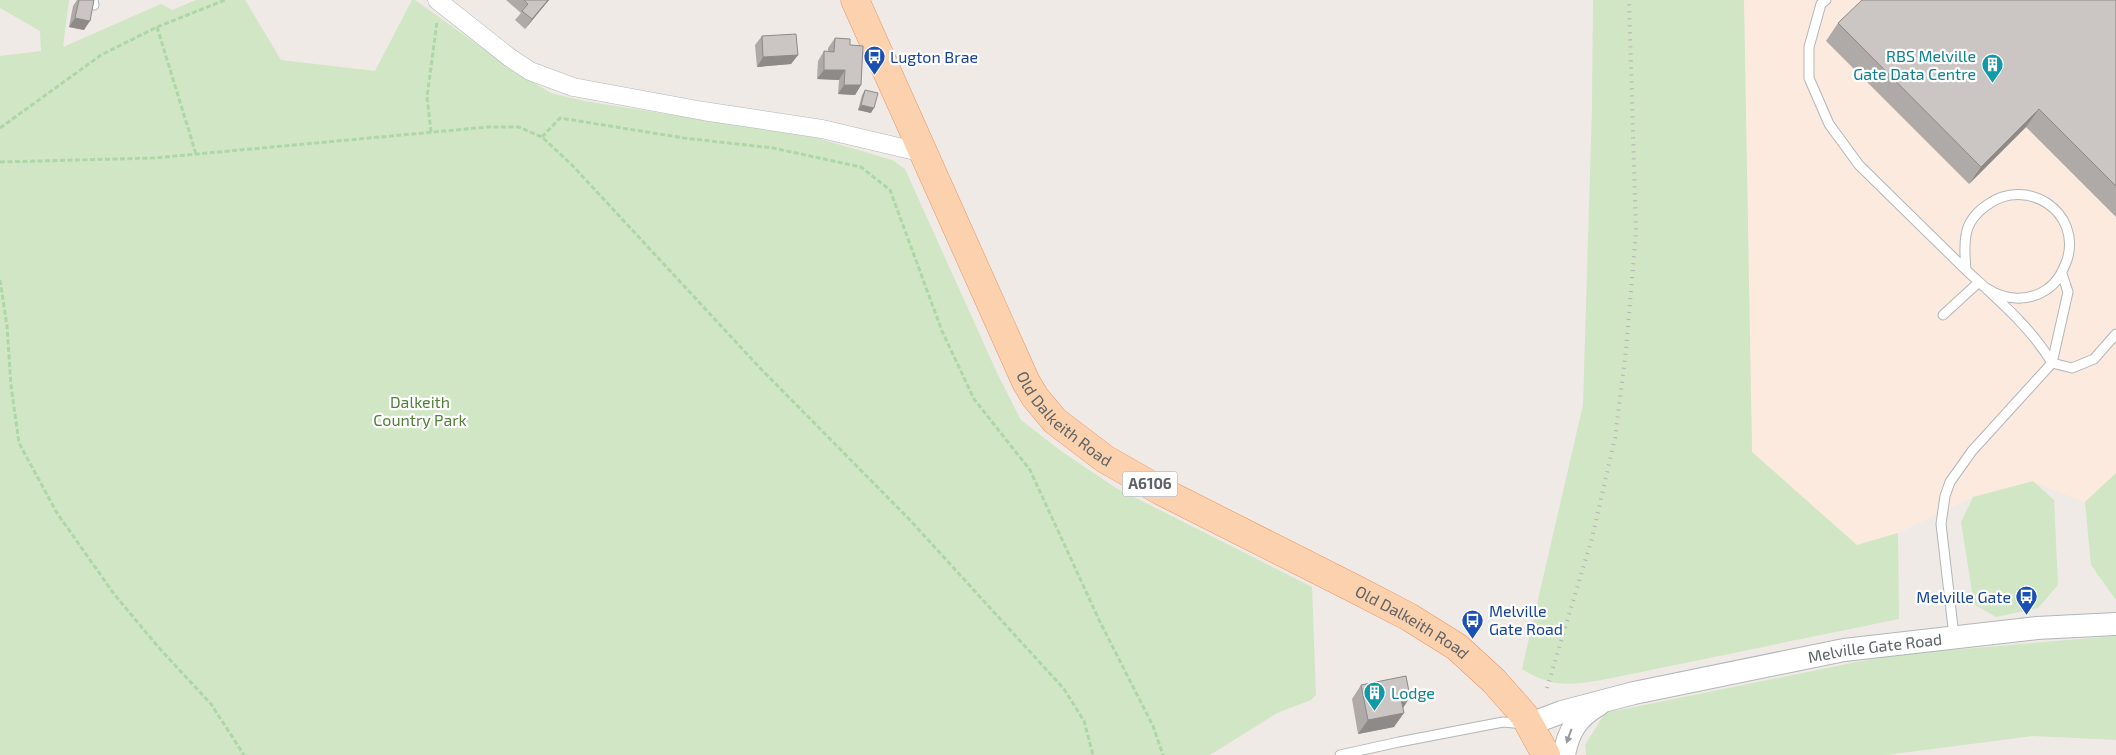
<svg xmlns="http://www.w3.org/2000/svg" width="2116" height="755" font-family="'Exo 2',sans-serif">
<rect width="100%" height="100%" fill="#efeae6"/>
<!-- commercial -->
<path fill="#fdeade" d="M 1744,0 L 2116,0 L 2116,473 L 2085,502 L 2033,482 L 1973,497 L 1898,533 L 1857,545 L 1752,452 Z"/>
<!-- green -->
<path fill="#d1e6c4" d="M 0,0 L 69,0 L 63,47 L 161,4 L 172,10 L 196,0 L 245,0 L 281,60 L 375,71 L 412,0 L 415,0 L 516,72 L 551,93 L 584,101 L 817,138 L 892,160 L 905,169 L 998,375 L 1021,420 L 1061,451 L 1116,488 L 1312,587 L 1316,695 L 1311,700 L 1277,713 L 1210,755 L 0,755 L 0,56 L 41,51 L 40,31 L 0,8 Z
M 1593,0 L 1744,0 L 1752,452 L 1857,545 L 1898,533 L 1899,619 L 1602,680 C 1569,685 1552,688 1522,669 L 1583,405 L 1592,107 Z
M 2116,473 L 2116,600 L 2091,565 L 2085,502 Z
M 2033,481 L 2054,500 L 2058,585 L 2038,608 L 1996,617 L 1974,604 L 1961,522 L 1973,497 Z
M 2116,636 L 2116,740 L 2033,736 L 1886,755 L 1586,755 L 1585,745 L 1605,713 L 1891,655 Z"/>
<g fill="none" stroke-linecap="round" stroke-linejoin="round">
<defs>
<path id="service" d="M 93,0 L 94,5
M 1826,0 L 1821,4 L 1809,47 L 1809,78 L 1829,124 L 1859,165 L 1966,270
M 1988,289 C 2005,300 2028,302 2046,290 C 2057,283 2062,273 2067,260 C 2082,212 2027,176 1987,205 C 1977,212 1968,222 1966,235 C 1964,246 1965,259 1966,270 C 1996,298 2031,327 2052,363 L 2072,368 L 2094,359 L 2116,334
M 1943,315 L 1979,282
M 1954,636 L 1941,524 L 1945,496 L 1950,482 L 1972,451 L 2052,363 L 2068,292 L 2062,274
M 1340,755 L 1399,742 L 1503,722 L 1525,724"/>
<path id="minor" d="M 437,0 L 509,57 L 530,71 L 573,87 L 703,111 L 822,129 L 924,153"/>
<g id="tertiary">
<path id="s1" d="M 1530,724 L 1562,712 L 1634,693 L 1844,650 L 2037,628 L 2116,624"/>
<path d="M 1564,755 C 1568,732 1577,717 1598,705"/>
</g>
<g id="primary">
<path id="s2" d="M 855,0 L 1026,382 L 1035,397 L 1055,421 L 1105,459 L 1161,491 L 1359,591 L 1409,617 L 1457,647 L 1494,681 L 1524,715 L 1546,755"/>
</g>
</defs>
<!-- service casing -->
<use href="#service" stroke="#b1b6b8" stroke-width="11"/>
<!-- minor casing -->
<use href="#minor" stroke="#b1b6b8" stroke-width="19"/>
<!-- tertiary casing -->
<use href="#tertiary" stroke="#b1b6b8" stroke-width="24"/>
<!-- primary casing -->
<use href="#primary" stroke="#ec9162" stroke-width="29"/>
<!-- path -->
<path stroke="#add7a7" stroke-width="3" stroke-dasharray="5 2.5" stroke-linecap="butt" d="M 157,27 L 196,154
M 0,128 L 101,55 L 157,27 L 225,0
M 431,132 L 427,97 L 437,22
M 542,137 L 560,118 L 684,138 L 773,148 L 861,167 L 890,190 L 942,331 L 974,399 L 1030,470 L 1100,622 L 1153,726 L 1163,755
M 0,162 L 154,158 L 488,127 L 519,127 L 542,137 L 572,165 L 760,368 L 909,519 L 1064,689 L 1084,721 L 1093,755
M 0,280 L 7,326 L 11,386 L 19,443 L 57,513 L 114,594 L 160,649 L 211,704 L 244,755"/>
<!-- service -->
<use href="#service" stroke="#fff" stroke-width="9"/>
<!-- minor -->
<use href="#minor" stroke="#fff" stroke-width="18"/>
<!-- tertiary -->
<use href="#tertiary" stroke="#fff" stroke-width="22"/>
<!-- primary -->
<use href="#primary" stroke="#fcd2ae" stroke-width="28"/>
<!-- rail -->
<path stroke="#b2b3b4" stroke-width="4" stroke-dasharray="1 6" stroke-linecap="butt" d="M 1547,688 L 1592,538 L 1615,438 L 1626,350 L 1636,232 L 1629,0"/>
</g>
<!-- wall -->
<path fill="#afa9a8" d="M 77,0 L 94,0 L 84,30 L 69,27 L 73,6 Z
M 506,0 L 549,0 L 525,29 L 515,20 L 521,13 Z
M 2116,0 L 2116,217 L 2026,127 L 1969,184 L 1826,41 L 1838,23 Z
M 762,36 L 798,55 L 791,64 L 757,67 L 755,45 Z
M 835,38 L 850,45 L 861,85 L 855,95 L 838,94 L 839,80 L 817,79 L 818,61 L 824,51 L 828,51 L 828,48 Z
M 865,90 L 871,113 L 858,110 L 862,95 Z
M 1361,685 L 1410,697 L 1403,708 L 1394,727 L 1358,734 L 1352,699 Z"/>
<!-- shaded-wall -->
<path fill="#8e8a88" d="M 548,0 L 549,0 L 525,29 L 532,19 Z
M 75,18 L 90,21 L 84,30 L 69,27 Z
M 798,55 L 791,64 L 757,67 L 763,57 Z
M 824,70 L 845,70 L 839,80 L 817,79 Z
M 844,85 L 861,85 L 855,95 L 838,94 Z
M 861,105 L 874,108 L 871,113 L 858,110 Z
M 2039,109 L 2026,127 L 1969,184 L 1981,167 Z
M 1410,697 L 1401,711 L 1401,699 Z
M 1404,713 L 1394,727 L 1358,734 L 1368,720 Z"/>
<!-- building -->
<path fill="#cbc5c3" stroke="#8e8a88" d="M 79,0 L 94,0 L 90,21 L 75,18 Z
M 524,0 L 548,0 L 532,19 L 522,11 L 528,4 Z
M 1862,0 L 2116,0 L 2116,186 L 2039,109 L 1981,167 L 1838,23 Z
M 796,34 L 798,55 L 763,57 L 762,36 Z
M 835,38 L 850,39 L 850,45 L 863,46 L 861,85 L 844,85 L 845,70 L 824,70 L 824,51 L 834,52 Z
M 865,90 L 878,93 L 874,108 L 861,105 Z
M 1406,676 L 1410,697 L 1401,699 L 1404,713 L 1368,720 L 1361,685 Z"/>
<!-- one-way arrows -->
<defs><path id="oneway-solid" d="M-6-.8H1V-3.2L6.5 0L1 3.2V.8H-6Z" transform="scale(1.25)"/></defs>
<use fill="#969a9c" href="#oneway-solid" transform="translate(1569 736) rotate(110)"/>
<!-- icons -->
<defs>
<symbol id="bus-pin" viewBox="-11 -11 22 30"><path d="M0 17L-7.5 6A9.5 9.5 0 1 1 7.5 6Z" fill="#1a4fb4" stroke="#fff"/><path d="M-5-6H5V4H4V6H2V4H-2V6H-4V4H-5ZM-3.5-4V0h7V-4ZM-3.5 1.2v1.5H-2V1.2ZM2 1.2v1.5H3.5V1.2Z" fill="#fff"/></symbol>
<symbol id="building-pin" viewBox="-11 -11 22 30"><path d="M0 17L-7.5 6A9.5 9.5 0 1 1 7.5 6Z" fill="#0f9aa8" stroke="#fff"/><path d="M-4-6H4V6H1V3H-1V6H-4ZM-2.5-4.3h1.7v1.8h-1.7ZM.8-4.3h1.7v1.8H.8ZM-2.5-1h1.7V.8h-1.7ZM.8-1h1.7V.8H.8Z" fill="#fff"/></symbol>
</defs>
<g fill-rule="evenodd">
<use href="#bus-pin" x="862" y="44" width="25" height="34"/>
<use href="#building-pin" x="1980" y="52" width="25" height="34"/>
<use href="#bus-pin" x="2014" y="584" width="25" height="34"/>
<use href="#bus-pin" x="1460" y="608" width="25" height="34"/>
<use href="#building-pin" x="1362" y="680" width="25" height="34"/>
</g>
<g text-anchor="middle" stroke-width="4.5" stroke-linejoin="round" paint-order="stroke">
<!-- shield labels -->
<rect fill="#fff" stroke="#8e9294" stroke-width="1" x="1122.5" y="471.5" width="55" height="25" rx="4"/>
<g font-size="15" font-weight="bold" fill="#5e6466">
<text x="1150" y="489">A6106</text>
</g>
<!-- culture labels -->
<g font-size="16" fill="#0d838f" stroke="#fff" text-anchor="end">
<text x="1976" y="62">RBS Melville<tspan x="1976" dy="18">Gate Data Centre</tspan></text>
<text x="1391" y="699" text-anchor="start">Lodge</text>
</g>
<!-- transit labels -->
<g font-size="16" fill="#164399" stroke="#fff" text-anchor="start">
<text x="890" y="63">Lugton Brae</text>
<text x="2011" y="603" text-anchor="end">Melville Gate</text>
<text x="1489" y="617">Melville<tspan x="1489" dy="18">Gate Road</tspan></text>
</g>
<!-- park labels -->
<g font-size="16" fill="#518238" stroke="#fff">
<text x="420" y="408">Dalkeith<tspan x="420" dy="18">Country Park</tspan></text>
</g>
<!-- street labels -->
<g font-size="16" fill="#5e6466" stroke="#fff">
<text dy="6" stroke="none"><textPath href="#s2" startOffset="472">Old Dalkeith Road</textPath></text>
<text dy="6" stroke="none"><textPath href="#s2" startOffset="878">Old Dalkeith Road</textPath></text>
<text dy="6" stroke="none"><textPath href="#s1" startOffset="354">Melville Gate Road</textPath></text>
</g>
</g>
</svg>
